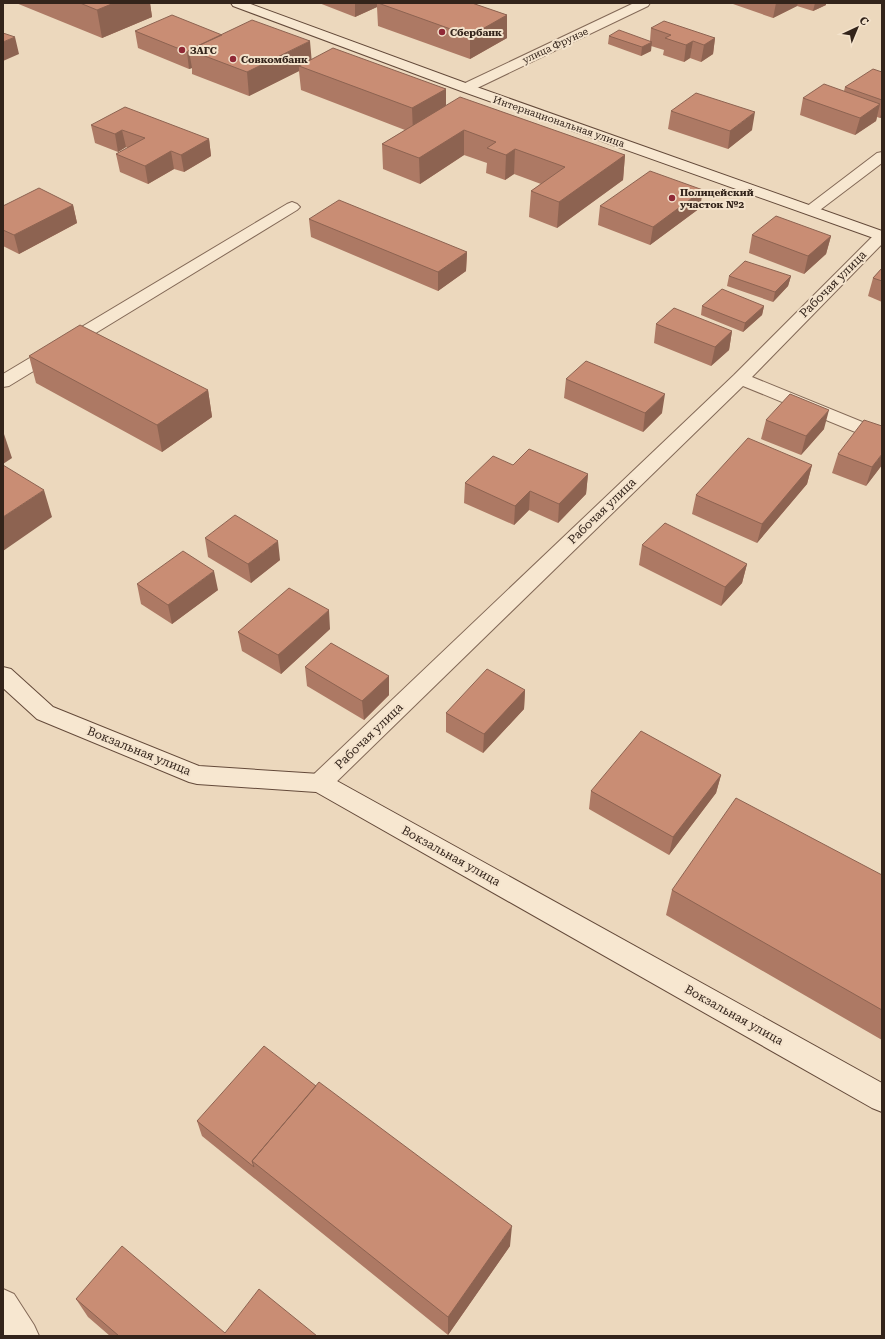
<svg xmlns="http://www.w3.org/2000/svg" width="885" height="1339" font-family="'Roboto Serif',serif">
<rect width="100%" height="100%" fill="#ecd8bd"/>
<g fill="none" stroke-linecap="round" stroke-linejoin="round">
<defs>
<path id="lane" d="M 292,202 L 297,204 L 300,207 L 297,210 L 9,386 L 3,387 L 3,374 L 287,204 Z
M 3,1289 L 14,1294 L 34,1325 L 39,1336 L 5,1336 L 3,1334 Z"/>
<path id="street" d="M 634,3 L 650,3 L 648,6 L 471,91 L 461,91 L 459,88 L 461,85 Z
M 882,152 L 882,163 L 816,213 L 811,215 L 806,213 L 803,210 L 806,207 L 877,153 Z
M 882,232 L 882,244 L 752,377 L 882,430 L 882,443 L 743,386 L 328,790 L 320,792 L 312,790 L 308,783 L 312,776 L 734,375 L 876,233 Z"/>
<path id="secondary" d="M 231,3 L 248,3 L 471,85 L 882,231 L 882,241 L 461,91 L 233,6 Z
M 3,667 L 11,669 L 53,707 L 199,766 L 320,774 L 328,776 L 882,1083 L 882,1112 L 872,1108 L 316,792 L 197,784 L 189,782 L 37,719 L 3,688 Z"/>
</defs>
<!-- lane casing -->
<use href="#lane" stroke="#836957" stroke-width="2"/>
<!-- street casing -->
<use href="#street" stroke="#836957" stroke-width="2"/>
<!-- secondary casing -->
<use href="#secondary" stroke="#644a3a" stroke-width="2"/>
<!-- lane -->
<use href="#lane" fill="#f7e7d0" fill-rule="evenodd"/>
<!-- street -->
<use href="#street" fill="#f7e7d0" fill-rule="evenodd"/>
<!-- secondary -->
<use href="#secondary" fill="#f7e7d0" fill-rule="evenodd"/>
</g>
<!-- wall -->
<path fill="#ad7964" d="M 16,3 L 150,3 L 152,17 L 102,38 Z
M 319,3 L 472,3 L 507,15 L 507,38 L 470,59 L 378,26 L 377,7 L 355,17 Z
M 733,3 L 826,3 L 826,5 L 813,11 L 797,6 L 773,18 L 733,4 Z
M 651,28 L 715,38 L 713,54 L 701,62 L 690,58 L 684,62 L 663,55 L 664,50 L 651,46 L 651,51 L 641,56 L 608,44 L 609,36 L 650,41 Z
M 135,31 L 222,35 L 311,59 L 446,89 L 446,106 L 625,155 L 623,180 L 557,228 L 529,217 L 531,191 L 541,184 L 514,174 L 505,180 L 486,173 L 487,163 L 464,155 L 420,184 L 383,169 L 382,144 L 405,130 L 301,90 L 299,71 L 249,96 L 192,74 L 192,68 L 189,69 L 138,48 Z
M 882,72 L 882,117 L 880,118 L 877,117 L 876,121 L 855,135 L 800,115 L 803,98 L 844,91 L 845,87 Z
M 671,111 L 752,130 L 728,149 L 668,129 Z
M 91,125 L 209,139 L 211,156 L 184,172 L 174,169 L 148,184 L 120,172 L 116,154 L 128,148 L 126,147 L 118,152 L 95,143 Z
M 73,205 L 77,223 L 19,254 L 3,246 L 3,206 Z
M 600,206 L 700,208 L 650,245 L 598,225 Z
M 309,219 L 467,252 L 466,271 L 438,291 L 311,237 Z
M 752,235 L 831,236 L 826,254 L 804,274 L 749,253 Z
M 882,268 L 882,302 L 868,296 L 873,278 Z
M 729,276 L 791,276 L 788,286 L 773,302 L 727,286 Z
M 702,306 L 764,306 L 762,315 L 743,332 L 701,315 Z
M 656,324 L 732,331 L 729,350 L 711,366 L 654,343 Z
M 29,356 L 208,390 L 212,417 L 162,452 L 36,383 Z
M 566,379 L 662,413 L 643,432 L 564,398 Z
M 766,420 L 824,429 L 801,455 L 761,439 Z
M 838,454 L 882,465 L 866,486 L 832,473 Z
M 513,465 L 588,474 L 586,494 L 558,523 L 529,510 L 514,525 L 464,503 L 465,483 Z
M 812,465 L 807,484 L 757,543 L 692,514 L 696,495 Z
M 205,538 L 280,560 L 251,583 L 208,557 Z
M 642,545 L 747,564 L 742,583 L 721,606 L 639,565 Z
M 137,584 L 218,590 L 172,624 L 141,604 Z
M 330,629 L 281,674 L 242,651 L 238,632 Z
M 305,667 L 389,676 L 389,695 L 364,720 L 307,686 Z
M 525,690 L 524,709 L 483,753 L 446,732 L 446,713 Z
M 721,775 L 716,793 L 669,855 L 589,809 L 591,791 Z
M 882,875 L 882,1040 L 666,915 L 672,890 Z
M 197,1121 L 510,1246 L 448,1335 L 202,1136 Z
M 76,1299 L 225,1333 L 317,1336 L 110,1336 L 88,1317 Z"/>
<!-- shaded-wall -->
<path fill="#8d6351" d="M 114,3 L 150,3 L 152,17 L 102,38 L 97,10 Z
M 355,3 L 377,3 L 377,7 L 355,17 Z
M 776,3 L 798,3 L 797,6 L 773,18 Z
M 815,3 L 826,3 L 826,5 L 813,11 Z
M 507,15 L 507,38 L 470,59 L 470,36 Z
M 15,37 L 19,54 L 3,61 L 3,42 Z
M 715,38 L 713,54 L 701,62 L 704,45 Z
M 310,41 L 312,64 L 299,66 L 299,71 L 249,96 L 247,72 Z
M 693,41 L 690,58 L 684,62 L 686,45 Z
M 652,42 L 651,51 L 641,56 L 642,47 Z
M 189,51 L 192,68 L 189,69 L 187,52 Z
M 446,89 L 446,114 L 413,133 L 412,108 Z
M 880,104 L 876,121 L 855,135 L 860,118 Z
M 882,111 L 882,117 L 880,118 Z
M 755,112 L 752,130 L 728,149 L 730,131 Z
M 122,130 L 126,147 L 118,152 L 115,134 Z
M 464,130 L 464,155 L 420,184 L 419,158 Z
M 209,139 L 211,156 L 184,172 L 181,155 Z
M 515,149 L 514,174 L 505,180 L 506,155 Z
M 171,151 L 174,169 L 148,184 L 145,166 Z
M 625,155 L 623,180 L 557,228 L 559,202 Z
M 703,190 L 700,208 L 650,245 L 653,227 Z
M 73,205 L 77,223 L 19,254 L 14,235 Z
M 831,236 L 826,254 L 804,274 L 808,256 Z
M 467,252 L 466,271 L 438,291 L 438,272 Z
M 791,276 L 788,286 L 773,302 L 775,292 Z
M 764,306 L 762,315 L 743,332 L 745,323 Z
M 732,331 L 729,350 L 711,366 L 715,347 Z
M 208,390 L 212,417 L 162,452 L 157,425 Z
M 665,394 L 662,413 L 643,432 L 645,413 Z
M 829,410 L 824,429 L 801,455 L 806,436 Z
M 3,431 L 12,458 L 3,464 Z
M 882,454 L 882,465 L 866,486 L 872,467 Z
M 812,465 L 807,484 L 757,543 L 762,524 Z
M 588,474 L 586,494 L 558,523 L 559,504 Z
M 44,490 L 52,517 L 3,551 L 3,517 Z
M 530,491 L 529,510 L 514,525 L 515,506 Z
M 278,541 L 280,560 L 251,583 L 248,564 Z
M 747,564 L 742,583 L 721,606 L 725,587 Z
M 214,571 L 218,590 L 172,624 L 168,605 Z
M 329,610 L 330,629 L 281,674 L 278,655 Z
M 389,676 L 389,695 L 364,720 L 362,701 Z
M 525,690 L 524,709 L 483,753 L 484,734 Z
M 721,775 L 716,793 L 669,855 L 673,837 Z
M 512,1226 L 510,1246 L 448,1335 L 448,1317 Z"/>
<!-- building -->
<path fill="#c98d74" stroke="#8d6351" d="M 80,3 L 114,3 L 97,10 Z
M 378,3 L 472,3 L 507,15 L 470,36 Z
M 172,15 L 222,35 L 189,50 L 189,51 L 187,52 L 135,31 Z
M 252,20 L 310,41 L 247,72 L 189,50 Z
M 664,21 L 715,38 L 704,45 L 693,41 L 686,45 L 665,38 L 671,35 L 651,28 Z
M 619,30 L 652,42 L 642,47 L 609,36 Z
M 3,33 L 15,37 L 3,42 Z
M 333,48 L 446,89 L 412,108 L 299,66 Z
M 873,69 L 882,72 L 882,100 L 845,87 Z
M 824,84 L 880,104 L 860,118 L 803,98 Z
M 696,93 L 755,112 L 730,131 L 671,111 Z
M 460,97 L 625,155 L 559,202 L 531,191 L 565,167 L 515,149 L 506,155 L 487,148 L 496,142 L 464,130 L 419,158 L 382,144 Z
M 125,107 L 209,139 L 181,155 L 171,151 L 145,166 L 116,154 L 145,138 L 122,130 L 115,134 L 91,125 Z
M 650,171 L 703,190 L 653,227 L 600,206 Z
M 39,188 L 73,205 L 14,235 L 3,230 L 3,206 Z
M 339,200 L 467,252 L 438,272 L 309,219 Z
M 776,216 L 831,236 L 808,256 L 752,235 Z
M 745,261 L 791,276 L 775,292 L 729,276 Z
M 882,268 L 882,281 L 873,278 Z
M 722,289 L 764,306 L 745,323 L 702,306 Z
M 674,308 L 732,331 L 715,347 L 656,324 Z
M 80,325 L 208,390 L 157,425 L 29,356 Z
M 586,361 L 665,394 L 645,413 L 566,379 Z
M 790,394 L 829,410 L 806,436 L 766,420 Z
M 864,420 L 882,426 L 882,454 L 872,467 L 838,454 Z
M 748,438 L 812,465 L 762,524 L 696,495 Z
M 529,449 L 588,474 L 559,504 L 530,491 L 515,506 L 465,483 L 493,456 L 513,465 Z
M 3,465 L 44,490 L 3,517 Z
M 235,515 L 278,541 L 248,564 L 205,538 Z
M 665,523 L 747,564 L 725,587 L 642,545 Z
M 183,551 L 214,571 L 168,605 L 137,584 Z
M 289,588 L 329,610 L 278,655 L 238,632 Z
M 331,643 L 389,676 L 362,701 L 305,667 Z
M 487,669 L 525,690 L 484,734 L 446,713 Z
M 641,731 L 721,775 L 673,837 L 591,791 Z
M 736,798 L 882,875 L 882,1010 L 672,890 Z
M 264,1046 L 316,1086 L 252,1161 L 254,1167 L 197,1121 Z
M 319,1082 L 512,1226 L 448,1317 L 252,1161 Z
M 122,1246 L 225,1333 L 259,1289 L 317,1336 L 119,1336 L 76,1299 Z"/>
<!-- markers -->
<g fill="#902936" stroke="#f4e3cc" stroke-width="1.5">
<circle cx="442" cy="32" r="4"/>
<circle cx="182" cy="50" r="4"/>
<circle cx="233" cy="59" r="4"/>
<circle cx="672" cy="198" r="4"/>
</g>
<g text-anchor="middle" stroke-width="4" stroke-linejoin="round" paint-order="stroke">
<!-- far-poi labels -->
<g font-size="10" font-weight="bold" fill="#33241b" stroke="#f4e3cc" text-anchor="start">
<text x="450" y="36">Сбербанк</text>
<text x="190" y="54">ЗАГС</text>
<text x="241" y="63">Совкомбанк</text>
<text x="680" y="196">Полицейский<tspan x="680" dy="12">участок №2</tspan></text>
</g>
<!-- far-street labels -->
<g font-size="10" fill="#33241b" stroke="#f4e3cc">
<text transform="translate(555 45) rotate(-25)" y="4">улица Фрунзе</text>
<text transform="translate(559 121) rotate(19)" y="4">Интернациональная улица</text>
</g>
<!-- street labels -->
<g font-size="12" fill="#33241b" stroke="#f4e3cc">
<text transform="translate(833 284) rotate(-45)" y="4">Рабочая улица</text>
<text transform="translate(602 511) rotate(-44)" y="4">Рабочая улица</text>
<text transform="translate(369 736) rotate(-44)" y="4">Рабочая улица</text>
<text transform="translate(139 751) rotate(22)" y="4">Вокзальная улица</text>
<text transform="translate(451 856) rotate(29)" y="4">Вокзальная улица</text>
<text transform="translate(734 1015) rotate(29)" y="4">Вокзальная улица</text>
</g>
</g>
<!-- border -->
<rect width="885" height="1339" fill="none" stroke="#33241b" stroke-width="8"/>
<!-- north arrow -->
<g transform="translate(857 28) rotate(44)" stroke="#f4e3cc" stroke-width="3" paint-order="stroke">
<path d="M0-3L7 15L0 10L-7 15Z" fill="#33241b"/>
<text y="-6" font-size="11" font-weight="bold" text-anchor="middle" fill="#33241b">С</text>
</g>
</svg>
